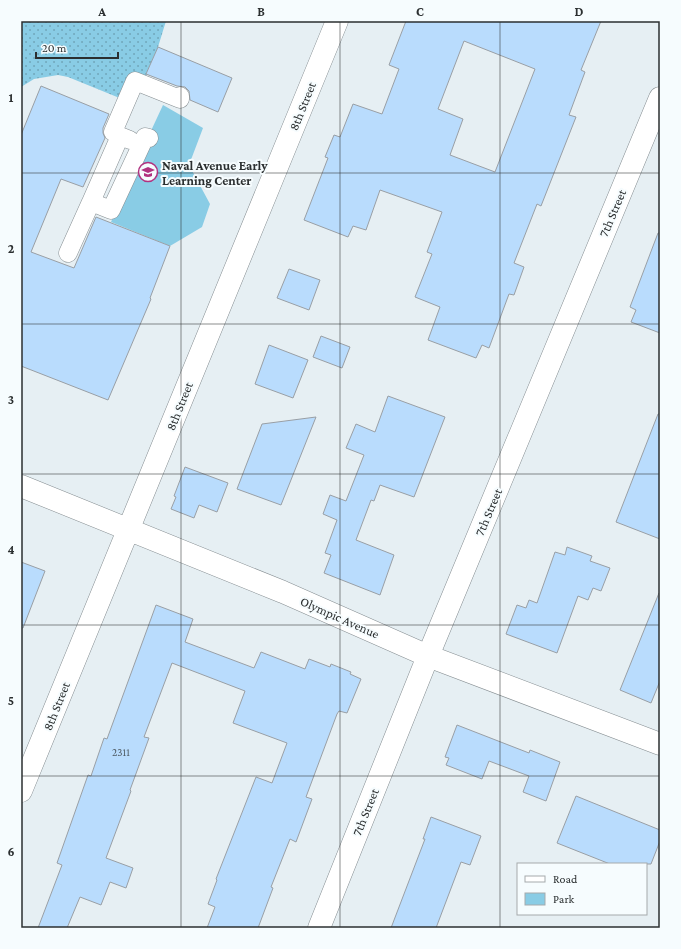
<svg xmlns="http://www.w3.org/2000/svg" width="681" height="949" font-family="'Crimson Pro',serif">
<defs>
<pattern id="grass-dots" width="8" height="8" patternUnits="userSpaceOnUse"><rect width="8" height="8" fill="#89cce5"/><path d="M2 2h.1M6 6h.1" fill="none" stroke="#70a6ba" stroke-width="1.8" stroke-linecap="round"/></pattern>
</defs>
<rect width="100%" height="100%" fill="#e6eff3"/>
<!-- grass -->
<path fill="url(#grass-dots)" d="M 21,21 L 166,21 L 158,47 L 144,81 L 122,99 L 68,77 L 58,75 L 34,79 L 21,87 Z"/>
<!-- green -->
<path fill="#89cce5" d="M 163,105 L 203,128 L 189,165 L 210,204 L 202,227 L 170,246 L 111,222 L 136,163 Z"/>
<!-- building -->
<path fill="#b9dcfd" stroke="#999fa5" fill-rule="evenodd" d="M 406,21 L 601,21 L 581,70 L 585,72 L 569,115 L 576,117 L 541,206 L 537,204 L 514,263 L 524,267 L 514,295 L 509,294 L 489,348 L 482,345 L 476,358 L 428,340 L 440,307 L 415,297 L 432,254 L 427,252 L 442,212 L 380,190 L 366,230 L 353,226 L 348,237 L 304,220 L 328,158 L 325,157 L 334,135 L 340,137 L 353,104 L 382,114 L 399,69 L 389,65 ZM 464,41 L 535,69 L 495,172 L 450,155 L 463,119 L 438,109 Z
M 158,47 L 232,78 L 218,112 L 190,100 L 189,91 L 185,87 L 177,86 L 146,74 Z
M 41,86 L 109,114 L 103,128 L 103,133 L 105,138 L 83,187 L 61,179 L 31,252 L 74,268 L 96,217 L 170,246 L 150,298 L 151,299 L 108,400 L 21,366 L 21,135 Z
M 658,233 L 660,233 L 660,333 L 631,322 L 636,310 L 630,307 Z
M 289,269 L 320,280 L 309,310 L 277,298 Z
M 321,336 L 350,347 L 342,368 L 313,357 Z
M 269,345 L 308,360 L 293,398 L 255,384 Z
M 388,396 L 445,417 L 414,497 L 380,485 L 374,501 L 371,500 L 356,540 L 394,555 L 380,595 L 324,573 L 331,555 L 325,553 L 337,520 L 323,514 L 330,495 L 346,501 L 364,455 L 346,448 L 356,424 L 375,432 Z
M 658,414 L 660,414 L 660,539 L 616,522 Z
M 316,417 L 281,505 L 237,489 L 262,424 Z
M 185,467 L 228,483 L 217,512 L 199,505 L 194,518 L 171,509 L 176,497 L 174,496 Z
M 567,547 L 592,556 L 590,561 L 610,568 L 601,591 L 593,588 L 588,600 L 578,596 L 557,653 L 506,634 L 517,605 L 526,608 L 529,600 L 537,603 L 555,552 L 565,555 Z
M 21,562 L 45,571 L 23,628 L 21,628 Z
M 659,593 L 660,681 L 651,703 L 620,690 Z
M 156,605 L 193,619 L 185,642 L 254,668 L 261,652 L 305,669 L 309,659 L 330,667 L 331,664 L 351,672 L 350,674 L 361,679 L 347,713 L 339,711 L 337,714 L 306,797 L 312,799 L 296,842 L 290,839 L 271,887 L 273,888 L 258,928 L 207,928 L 215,907 L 208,904 L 217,880 L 216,879 L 256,777 L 272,783 L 287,743 L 233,723 L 245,691 L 172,663 L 144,737 L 149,738 L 130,790 L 131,791 L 106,858 L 133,868 L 126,888 L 110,882 L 101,905 L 80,897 L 67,928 L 38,928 L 62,865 L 57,863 L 88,775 L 91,776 L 104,738 L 107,739 Z
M 457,725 L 529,753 L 530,750 L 560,762 L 546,801 L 523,792 L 529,776 L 489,761 L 482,779 L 446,765 L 449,758 L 445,757 Z
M 576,796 L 660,830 L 660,841 L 651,864 L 610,864 L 557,843 Z
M 431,817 L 481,836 L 470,865 L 461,862 L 436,928 L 391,928 L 425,839 L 423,839 Z"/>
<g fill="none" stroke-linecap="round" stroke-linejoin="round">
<defs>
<path id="pedestrian" d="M 120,136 L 113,132 L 135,81 L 180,99 L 180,96
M 91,202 L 120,136 L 130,140
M 68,253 L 91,202 L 111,210 L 145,137 L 149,138"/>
<path id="minor" d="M 21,486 L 283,592 L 428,656 L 660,744
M 21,791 L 337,21
M 319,928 L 428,656 L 660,98"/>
</defs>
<!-- pedestrian casing -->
<use href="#pedestrian" stroke="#868e92" stroke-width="19"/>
<!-- minor casing -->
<use href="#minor" stroke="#868e92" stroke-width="23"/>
<!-- pedestrian -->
<use href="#pedestrian" stroke="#fff" stroke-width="18"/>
<!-- minor -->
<use href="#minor" stroke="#fff" stroke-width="22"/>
</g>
<!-- grid -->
<path fill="none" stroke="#2b2f30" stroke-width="1" stroke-opacity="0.55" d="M 181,21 L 181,928M 340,21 L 340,928M 500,21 L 500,928M 21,173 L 660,173M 21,324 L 660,324M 21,474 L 660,474M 21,625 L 660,625M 21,776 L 660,776"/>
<!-- icons -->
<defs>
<symbol id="school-ring" viewBox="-11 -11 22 22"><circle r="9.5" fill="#f6fcfe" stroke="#b13280" stroke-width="1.5"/><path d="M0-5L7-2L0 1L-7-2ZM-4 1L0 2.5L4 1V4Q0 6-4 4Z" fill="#b13280"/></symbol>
</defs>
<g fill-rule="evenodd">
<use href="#school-ring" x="137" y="161" width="22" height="22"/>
</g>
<g text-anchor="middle" stroke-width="4" stroke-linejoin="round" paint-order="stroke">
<!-- number labels -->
<g font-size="11" fill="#4e5a63">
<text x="121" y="756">2311</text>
</g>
<!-- street labels -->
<g font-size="13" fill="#2b2f30" stroke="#f6fcfe">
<text transform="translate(302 106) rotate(-68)" y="5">8th Street</text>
<text transform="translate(612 213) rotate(-67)" y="5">7th Street</text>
<text transform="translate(179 406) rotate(-68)" y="5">8th Street</text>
<text transform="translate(488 512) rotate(-67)" y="5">7th Street</text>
<text transform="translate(340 617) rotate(24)" y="5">Olympic Avenue</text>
<text transform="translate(56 706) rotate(-68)" y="5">8th Street</text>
<text transform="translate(365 812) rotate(-68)" y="5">7th Street</text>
</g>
<!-- poi labels -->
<g font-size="13" font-weight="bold" fill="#2b2f30" stroke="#f6fcfe" text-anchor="start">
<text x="162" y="170">Naval Avenue Early<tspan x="162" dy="15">Learning Center</tspan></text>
</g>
</g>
<!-- border -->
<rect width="681" height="949" fill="none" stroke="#f6fcfe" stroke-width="44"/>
<!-- legend -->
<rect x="517" y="863" width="130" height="52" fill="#f6fcfe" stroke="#a5aaac"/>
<rect x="525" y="876" width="20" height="6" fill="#ffffff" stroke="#a5aaac"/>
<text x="553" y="883" font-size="12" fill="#2b2f30">Road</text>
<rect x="525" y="893" width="20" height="12" fill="#89cce5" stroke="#a5aaac"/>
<text x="553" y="903" font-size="12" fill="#2b2f30">Park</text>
<!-- scale -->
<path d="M36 52v6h82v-6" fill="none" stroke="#2b2f30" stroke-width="2"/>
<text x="42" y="52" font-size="12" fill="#2b2f30" stroke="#f6fcfe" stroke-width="3" paint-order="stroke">20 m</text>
<rect x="22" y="22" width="637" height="905" fill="none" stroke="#2b2f30" stroke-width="1.5"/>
<g font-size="13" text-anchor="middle" font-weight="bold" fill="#2b2f30">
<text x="102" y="16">A</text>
<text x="261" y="16">B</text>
<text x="420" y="16">C</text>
<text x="579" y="16">D</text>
<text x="11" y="102">1</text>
<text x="11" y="253">2</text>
<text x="11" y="404">3</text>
<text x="11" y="554">4</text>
<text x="11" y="705">5</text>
<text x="11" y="856">6</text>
</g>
</svg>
